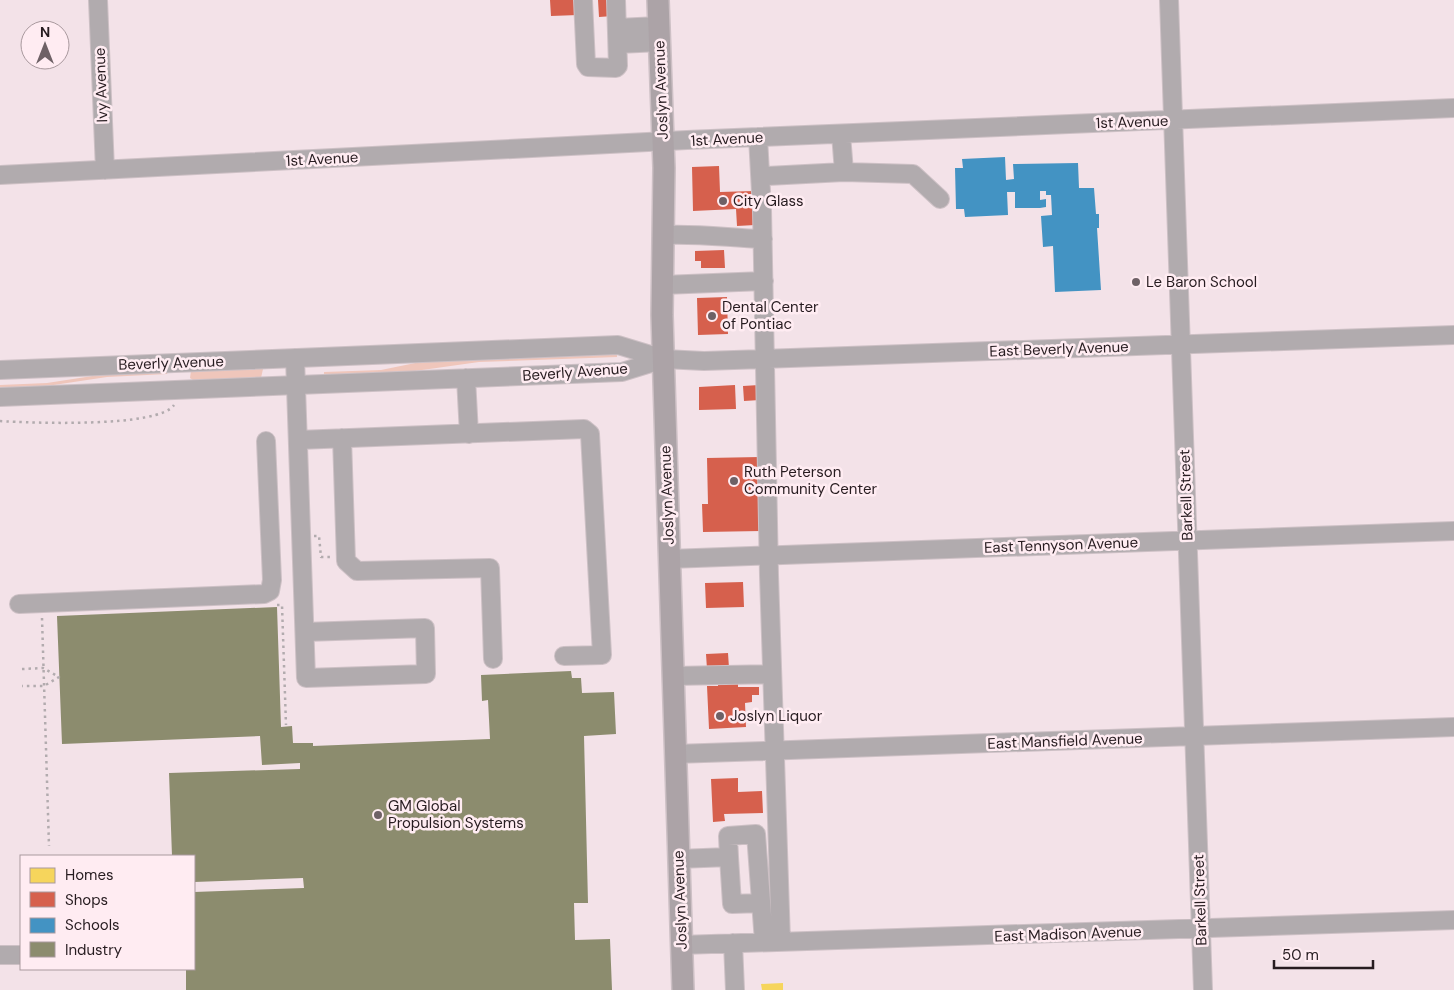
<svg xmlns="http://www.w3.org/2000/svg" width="1454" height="990" font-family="'DM Sans',sans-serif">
<rect width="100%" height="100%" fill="#f3e2e8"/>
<!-- green -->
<path fill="#efc6bb" d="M 617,353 L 617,357 L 479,362 L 415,371 L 324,375 L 324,372 L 381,370 L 430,360 Z
M 261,367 L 263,369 L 261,378 L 193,380 L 190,378 L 191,371 Z
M 168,371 L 167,374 L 107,377 L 47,386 L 0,388 L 0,385 L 47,383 L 112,373 Z"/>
<!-- homes -->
<path fill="#f6d55c" d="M 783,983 L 783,990 L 762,990 L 761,984 Z"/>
<!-- shops -->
<path fill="#d6604d" d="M 550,0 L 577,0 L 578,15 L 551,16 Z
M 598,0 L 613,0 L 613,16 L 599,17 Z
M 719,166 L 720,192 L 754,191 L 755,225 L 737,226 L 736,209 L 693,211 L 692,167 Z
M 724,250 L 725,268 L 701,268 L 701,261 L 695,261 L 695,251 Z
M 727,297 L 728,334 L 698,335 L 697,298 Z
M 735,385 L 736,409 L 699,410 L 699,387 Z
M 759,385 L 760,400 L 744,401 L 743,386 Z
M 760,457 L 761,531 L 703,532 L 702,504 L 708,504 L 707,458 Z
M 743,582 L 744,607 L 706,608 L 705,583 Z
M 728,653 L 729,668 L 707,669 L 706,654 Z
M 738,678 L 738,687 L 759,687 L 759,695 L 752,695 L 752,702 L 745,703 L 746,727 L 709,729 L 707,686 L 718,686 L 718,679 Z
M 738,778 L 738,792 L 762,791 L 763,813 L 724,814 L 725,821 L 713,822 L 711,779 Z"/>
<!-- schools -->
<path fill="#4393c3" d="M 1005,157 L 1006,180 L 1014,179 L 1013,164 L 1078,163 L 1079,188 L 1094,188 L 1096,214 L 1099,214 L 1099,228 L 1097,228 L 1101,290 L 1055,292 L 1053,246 L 1043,247 L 1041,216 L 1052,215 L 1051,195 L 1046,195 L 1046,191 L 1040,191 L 1040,200 L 1046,199 L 1046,207 L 1040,208 L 1015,208 L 1015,192 L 1007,192 L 1008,215 L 965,217 L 964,209 L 956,209 L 955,168 L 963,168 L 962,159 Z"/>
<!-- industry -->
<path fill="#8c8c6e" d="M 277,607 L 281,727 L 292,726 L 293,743 L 313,743 L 313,746 L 490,739 L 488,700 L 482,701 L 481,675 L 571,671 L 572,678 L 581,678 L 582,693 L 614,692 L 616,734 L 584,736 L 588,903 L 574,903 L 575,940 L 610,939 L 612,990 L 186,990 L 186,969 L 194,969 L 194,892 L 304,888 L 303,878 L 194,882 L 194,856 L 172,856 L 169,773 L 300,769 L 300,763 L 262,765 L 260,736 L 62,744 L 57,616 Z"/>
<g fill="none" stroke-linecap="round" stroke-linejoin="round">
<defs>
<path id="minor" d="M 98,0 L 105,170
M 583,0 L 586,64 L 588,67 L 616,68 L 618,66 L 616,0
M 1169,0 L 1203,990
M 617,28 L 659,26
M 618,44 L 660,42
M 841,134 L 844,172 L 913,174 L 940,199
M 758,137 L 762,210 L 769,575 L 781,942
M 0,175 L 687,140 L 1454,108
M 767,176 L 844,172
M 663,235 C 697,233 730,238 763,239
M 663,285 L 764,281
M 295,358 L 306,678 L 426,674 L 425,628 L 305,632
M 0,370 L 618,345 L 664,359 L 704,361 L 1454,335
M 466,378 L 469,434
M 0,397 L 622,372 L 664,359
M 342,438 L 346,561 L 357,571 L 490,568 L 493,659
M 298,440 L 584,429 L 590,434 L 602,655 L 564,656
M 669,559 L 1454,531
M 19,604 L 264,594 L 270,591 L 272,580 L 266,441
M 673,676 L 772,674
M 675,754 L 1454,727
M 729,857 L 732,904 L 761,903
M 678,859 L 729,857 L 728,836 L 756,834 L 764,942
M 733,943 L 735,990
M 681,945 L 1454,920
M 0,955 L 21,955"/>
<path id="major" d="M 658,0 L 664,168 L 662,315 L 666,447 L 683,990"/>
</defs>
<!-- minor casing -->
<use href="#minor" stroke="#cdc0c5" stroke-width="20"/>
<!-- major casing -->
<use href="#major" stroke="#cdc0c5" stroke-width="24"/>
<!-- path -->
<path stroke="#b2abae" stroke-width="2.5" stroke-dasharray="2.5 4" stroke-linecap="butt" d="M 0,421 C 30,423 159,428 174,405
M 314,536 L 319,536 L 321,557 L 331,557
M 277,605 L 282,605 L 286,725
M 42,618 L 49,846
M 22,669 L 43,668 L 59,677 L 44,686 L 22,686"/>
<!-- minor -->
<use href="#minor" stroke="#b1abae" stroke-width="18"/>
<!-- major -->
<use href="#major" stroke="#aca3a7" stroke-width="21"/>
</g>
<!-- markers -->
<g fill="#6e6166" stroke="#ffecf2" stroke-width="2">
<circle cx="723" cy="201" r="5"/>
<circle cx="1136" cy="282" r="5"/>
<circle cx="712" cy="316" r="5"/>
<circle cx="734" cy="481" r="5"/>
<circle cx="720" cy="716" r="5"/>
<circle cx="378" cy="815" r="5"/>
</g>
<g text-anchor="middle" stroke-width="5" stroke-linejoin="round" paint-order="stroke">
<!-- street labels -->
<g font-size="15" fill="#271c20" stroke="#ffecf2">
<text transform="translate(101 85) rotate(-92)" y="5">Ivy Avenue</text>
<text transform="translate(661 90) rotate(-92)" y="5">Joslyn Avenue</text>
<text transform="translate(1132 122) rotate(-2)" y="5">1st Avenue</text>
<text transform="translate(727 139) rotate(-3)" y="5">1st Avenue</text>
<text transform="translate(322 159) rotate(-3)" y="5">1st Avenue</text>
<text transform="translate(1059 349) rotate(-2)" y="5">East Beverly Avenue</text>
<text transform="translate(171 363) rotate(-2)" y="5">Beverly Avenue</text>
<text transform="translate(575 372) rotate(-4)" y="5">Beverly Avenue</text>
<text transform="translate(667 495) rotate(-92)" y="5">Joslyn Avenue</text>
<text transform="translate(1186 495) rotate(-92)" y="5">Barkell Street</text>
<text transform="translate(1061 545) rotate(-2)" y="5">East Tennyson Avenue</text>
<text transform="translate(1065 741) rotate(-2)" y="5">East Mansfield Avenue</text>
<text transform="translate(680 900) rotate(-92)" y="5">Joslyn Avenue</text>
<text transform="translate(1200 900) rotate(-92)" y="5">Barkell Street</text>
<text transform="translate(1068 934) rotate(-2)" y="5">East Madison Avenue</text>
</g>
<!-- poi labels -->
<g font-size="15" fill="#271c20" stroke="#ffecf2" text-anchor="start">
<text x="733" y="206">City Glass</text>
<text x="1146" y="287">Le Baron School</text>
<text x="722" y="312">Dental Center<tspan x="722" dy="17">of Pontiac</tspan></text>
<text x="744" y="477">Ruth Peterson<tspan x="744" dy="17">Community Center</tspan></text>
<text x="730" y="721">Joslyn Liquor</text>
<text x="388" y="811">GM Global<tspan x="388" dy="17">Propulsion Systems</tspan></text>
</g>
</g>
<!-- legend -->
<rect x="20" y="855" width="175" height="115" fill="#ffecf2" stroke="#a9999e"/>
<rect x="30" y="868" width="25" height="15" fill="#f6d55c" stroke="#a9999e"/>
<text x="65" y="880" font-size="15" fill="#271c20">Homes</text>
<rect x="30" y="892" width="25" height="15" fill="#d6604d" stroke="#a9999e"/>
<text x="65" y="905" font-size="15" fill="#271c20">Shops</text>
<rect x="30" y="918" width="25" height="15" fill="#4393c3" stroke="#a9999e"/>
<text x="65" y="930" font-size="15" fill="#271c20">Schools</text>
<rect x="30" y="942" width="25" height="15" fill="#8c8c6e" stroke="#a9999e"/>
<text x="65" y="955" font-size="15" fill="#271c20">Industry</text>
<!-- north arrow -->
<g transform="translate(45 45)"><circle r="24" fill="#ffecf2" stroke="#a9999e"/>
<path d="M0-4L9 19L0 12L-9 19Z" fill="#6e6166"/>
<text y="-8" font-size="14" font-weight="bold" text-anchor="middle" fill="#271c20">N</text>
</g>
<!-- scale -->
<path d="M1274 960v8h99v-8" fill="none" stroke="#271c20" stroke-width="2.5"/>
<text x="1282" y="960" font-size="15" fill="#271c20" stroke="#ffecf2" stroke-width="4" paint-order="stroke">50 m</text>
</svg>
